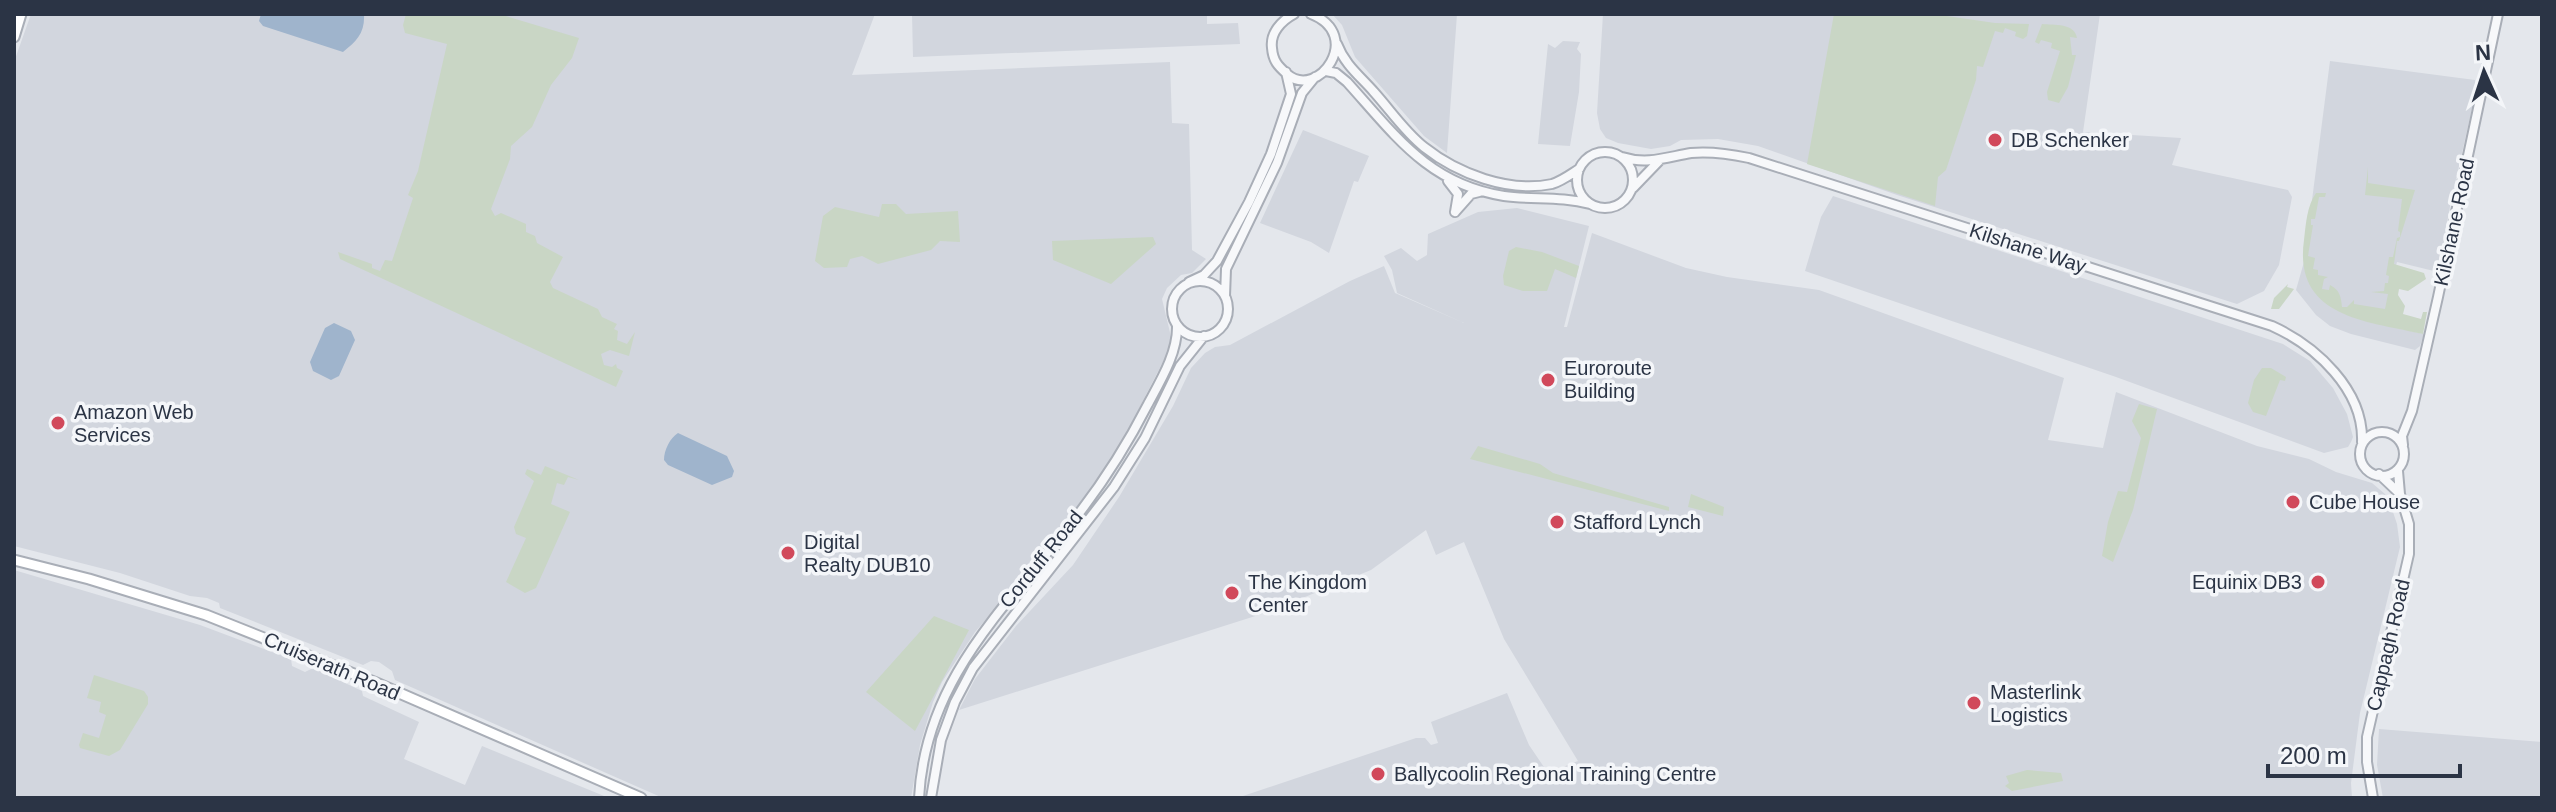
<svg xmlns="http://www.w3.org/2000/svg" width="2556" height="812" font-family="Helvetica,sans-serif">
<rect width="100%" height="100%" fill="#e4e7ec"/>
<!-- built -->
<path fill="#d2d6de" d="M 31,14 L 875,14 L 852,75 L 1170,62 L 1172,123 L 1189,124 L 1192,250 L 1206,259 L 1192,273 L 1181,275 L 1167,288 L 1162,299 L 1172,341 L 1169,350 L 1128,430 L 1106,467 L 1040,558 L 975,632 L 942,682 L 933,702 L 920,745 L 911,798 L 663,798 L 395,680 L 392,671 L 379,662 L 371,661 L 363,665 L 220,608 L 219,603 L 207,598 L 190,596 L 120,573 L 14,546 L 14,62 Z
M 912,14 L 1207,14 L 1207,24 L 1238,23 L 1240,44 L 913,57 Z
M 1332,14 L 1457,14 L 1447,153 L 1424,136 L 1355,57 L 1342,25 Z
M 1603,14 L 2100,14 L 2083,132 L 2181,138 L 2172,165 L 2288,190 L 2292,197 L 2279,265 L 2264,291 L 2237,304 L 1897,195 L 1758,146 L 1718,139 L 1681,140 L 1670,146 L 1651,149 L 1618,143 L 1606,138 L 1600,129 L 1597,113 Z
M 1563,41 L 1580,42 L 1577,49 L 1581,54 L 1579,92 L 1570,146 L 1538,144 L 1548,44 L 1555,48 Z
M 2330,61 L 2475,80 L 2476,91 L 2451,201 L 2438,272 L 2397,262 L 2392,280 L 2394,292 L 2388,326 L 2424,334 L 2420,346 L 2415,350 L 2351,334 L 2330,326 L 2316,315 L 2296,290 L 2304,262 Z
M 1303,130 L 1369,156 L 1358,182 L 1354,181 L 1329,253 L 1311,242 L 1260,223 Z
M 1833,196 L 2283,344 L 2310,361 L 2333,388 L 2347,414 L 2353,437 L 2351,442 L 2348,447 L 2324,453 L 2116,377 L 1805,271 L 1821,217 Z
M 1517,208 L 1589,226 L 1564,327 L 1567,327 L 1592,233 L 1686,268 L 1727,277 L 1819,290 L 2064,378 L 2048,440 L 2103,448 L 2116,392 L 2257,446 L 2309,459 L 2336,472 L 2372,483 L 2385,494 L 2392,509 L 2397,524 L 2400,547 L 2360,713 L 2351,783 L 2352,798 L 1237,798 L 1416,738 L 1425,738 L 1431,745 L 1438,743 L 1431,722 L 1507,693 L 1529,745 L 1548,773 L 1578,761 L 1504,639 L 1464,542 L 1436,555 L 1426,530 L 1371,570 L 1268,612 L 959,710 L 975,679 L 1016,626 L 1073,565 L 1119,497 L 1173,406 L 1191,368 L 1205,353 L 1215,347 L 1230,345 L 1350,281 L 1384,266 L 1395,293 L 1464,323 L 1397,293 L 1392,270 L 1384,256 L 1401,248 L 1417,261 L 1427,255 L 1428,234 L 1478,212 Z
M 14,570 L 200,625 L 291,659 L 292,666 L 305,672 L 313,668 L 362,691 L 363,696 L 419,722 L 404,759 L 465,785 L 482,746 L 609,798 L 14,798 Z
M 2379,729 L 2542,742 L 2542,798 L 2383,798 L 2377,765 Z"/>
<!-- green -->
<path fill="#c9d6c5" d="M 406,14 L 499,14 L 579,38 L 572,58 L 551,85 L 532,127 L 511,146 L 510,159 L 491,209 L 495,216 L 501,213 L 526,224 L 526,232 L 535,236 L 537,243 L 563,257 L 550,282 L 553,288 L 598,309 L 602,317 L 617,324 L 614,329 L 618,331 L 617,340 L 627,344 L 635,332 L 629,356 L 610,350 L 601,354 L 604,365 L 612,367 L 616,364 L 617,368 L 623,371 L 616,387 L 340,259 L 338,252 L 372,264 L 372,268 L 380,271 L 385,260 L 392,261 L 413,198 L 408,195 L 418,171 L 447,44 L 405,33 L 403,25 Z
M 1834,14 L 1933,14 L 1995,23 L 2029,24 L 2027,36 L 2023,39 L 2015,36 L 2016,32 L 2005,28 L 2003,33 L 1995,31 L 1983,67 L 1977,66 L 1976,80 L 1946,170 L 1938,177 L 1935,206 L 1807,164 Z
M 2042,24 C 2054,25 2075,23 2077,38 L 2070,37 L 2072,55 L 2076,55 L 2068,87 L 2059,103 L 2048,100 L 2047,92 L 2060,51 L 2051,48 L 2052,43 L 2041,40 L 2039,44 L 2035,42 Z
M 2368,167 L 2368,183 L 2415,190 L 2399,241 L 2397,241 L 2394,264 L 2424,273 L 2426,279 L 2408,291 L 2399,289 L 2398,295 L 2405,306 L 2403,314 L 2421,319 L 2423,312 L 2427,312 L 2423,334 C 2368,321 2293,318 2304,240 C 2306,223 2307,206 2316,193 L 2326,193 L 2325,197 L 2319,197 L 2315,219 L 2311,219 L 2311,225 L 2313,225 L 2308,256 L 2315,258 L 2313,269 L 2318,270 L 2318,275 L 2328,277 L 2324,279 L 2322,289 L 2329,290 L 2330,285 C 2340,290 2341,297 2342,307 L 2347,307 L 2354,300 L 2354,304 L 2385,309 L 2388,294 L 2371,292 L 2384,291 L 2385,283 L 2388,283 L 2389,276 L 2386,275 L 2389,257 L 2393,257 L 2397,238 L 2400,237 L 2400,232 L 2398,231 L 2402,199 L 2365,195 Z
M 882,204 L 896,204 L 906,214 L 958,211 L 960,242 L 940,241 L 931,250 L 878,264 L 862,256 L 850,259 L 847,267 L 824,268 L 815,261 L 823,216 L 835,207 L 879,217 Z
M 1153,237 L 1156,244 L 1111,284 L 1053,260 L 1052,241 Z
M 1516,247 L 1542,252 L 1579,266 L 1576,278 L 1555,269 L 1547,291 L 1523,291 L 1504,285 L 1503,276 L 1509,251 Z
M 2288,284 L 2287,287 L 2294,289 L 2279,309 L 2271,309 L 2274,298 Z
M 2262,368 L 2271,368 L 2286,377 L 2285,381 L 2280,380 L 2266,416 L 2253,412 L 2248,403 L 2254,380 Z
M 2139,404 L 2157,409 L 2133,510 L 2113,562 L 2102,556 L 2108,522 L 2118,491 L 2127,492 L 2141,438 L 2132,421 Z
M 1478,446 L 1540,464 L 1553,473 L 1669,507 L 1669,511 L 1470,459 Z
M 545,466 L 579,480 L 568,477 L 564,485 L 557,483 L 551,504 L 570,512 L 536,588 L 525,593 L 506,582 L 526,538 L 516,534 L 514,527 L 534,481 L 525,474 L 527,469 L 541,475 Z
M 1691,494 L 1724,507 L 1723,516 L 1688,507 Z
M 934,616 L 969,630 L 915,731 L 866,692 Z
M 94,675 L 144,691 L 148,697 L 148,704 L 120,750 L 109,756 L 80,748 L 79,745 L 83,733 L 99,738 L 106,715 L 99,712 L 101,702 L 87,698 Z
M 2027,770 L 2061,773 L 2063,781 L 2012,791 L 2005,786 L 2009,783 L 2006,776 Z"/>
<!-- water -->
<path fill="#9fb4cc" d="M 261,14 L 364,14 C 365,33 357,41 343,52 L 263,26 L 259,21 Z
M 334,323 L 351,331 L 355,340 L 339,376 L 331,380 L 313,371 L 310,362 L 325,328 Z
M 678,433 L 727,456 L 734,471 L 732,477 L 712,485 L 668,465 L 664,460 C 664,450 670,438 678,433 Z"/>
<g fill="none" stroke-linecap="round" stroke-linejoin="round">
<defs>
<path id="tertiary" d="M 1294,14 C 1281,21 1270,33 1272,48 C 1273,61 1278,66 1287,74 C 1318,101 1365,35 1311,14
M 1337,44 C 1345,65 1360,76 1374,92 C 1391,111 1405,132 1424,147 C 1458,174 1509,193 1552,184 C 1562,181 1571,174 1579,169
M 1326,71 L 1336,73 L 1347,82 C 1395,135 1428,184 1504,196 C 1533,200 1561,196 1590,204
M1577 180a28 28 0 1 1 56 0a28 28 0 1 1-56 0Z
M 1622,157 C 1647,165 1667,157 1691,153 C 1711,151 1730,154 1749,158 L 2272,326 C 2316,346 2364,390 2362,442
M 1448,181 L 1458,194 L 1455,212
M 1633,188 L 1659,161
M 1455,212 L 1471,194 L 1479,192
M1172 309a28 28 0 1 1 56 0a28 28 0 1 1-56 0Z
M 1189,282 L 1204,275 L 1217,261 L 1249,202 L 1271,154 L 1291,94 L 1286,72
M 1225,296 L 1226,269 L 1277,163 L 1302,93 L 1315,77
M2360 454a22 22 0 1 1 44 0a22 22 0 1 1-44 0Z
M 2403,445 L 2402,436 L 2412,411 L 2438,297 L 2498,14
M 2379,474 L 2399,493
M 919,798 C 925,684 998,615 1065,531 C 1097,492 1125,449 1148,404 C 1161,380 1178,352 1177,325
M 931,798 L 941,740 L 955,702 L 973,668 L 1114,487 L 1145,438 L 1180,366 L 1204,336
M 2373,798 L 2367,762 L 2367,737 L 2409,554 L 2409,524 L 2400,494 L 2398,471"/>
<path id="secondary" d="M 14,37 L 21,14
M 14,560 L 89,579 L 206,615 L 374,682 L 641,798"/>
</defs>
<!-- tertiary casing -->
<use href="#tertiary" stroke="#a9aeb7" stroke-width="12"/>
<!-- secondary casing -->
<use href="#secondary" stroke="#a9aeb7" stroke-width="13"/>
<!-- tertiary -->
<use href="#tertiary" stroke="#f7f8fa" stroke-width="8"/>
<!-- secondary -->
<use href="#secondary" stroke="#fff" stroke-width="9"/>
</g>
<!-- markers -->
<g fill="#d1495b" stroke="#f4f6f9" stroke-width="3">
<circle cx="1995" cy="140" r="8"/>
<circle cx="1548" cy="380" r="8"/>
<circle cx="58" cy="423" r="8"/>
<circle cx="2293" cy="502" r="8"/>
<circle cx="1557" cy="522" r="8"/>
<circle cx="788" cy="553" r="8"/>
<circle cx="2318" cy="582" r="8"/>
<circle cx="1232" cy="593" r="8"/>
<circle cx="1974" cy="703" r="8"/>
<circle cx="1378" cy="774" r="8"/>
</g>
<g text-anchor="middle" stroke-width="7" stroke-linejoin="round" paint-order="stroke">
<!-- poi labels -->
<g font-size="20" fill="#2b3445" stroke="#f4f6f9" text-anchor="start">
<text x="2011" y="147">DB Schenker</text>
<text x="1564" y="375">Euroroute<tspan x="1564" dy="23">Building</tspan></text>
<text x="74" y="419">Amazon Web<tspan x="74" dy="23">Services</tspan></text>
<text x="2309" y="509">Cube House</text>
<text x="1573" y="529">Stafford Lynch</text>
<text x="804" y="549">Digital<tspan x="804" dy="23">Realty DUB10</tspan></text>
<text x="1248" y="589">The Kingdom<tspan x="1248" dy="23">Center</tspan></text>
<text x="2302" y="589" text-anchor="end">Equinix DB3</text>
<text x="1990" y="699">Masterlink<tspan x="1990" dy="23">Logistics</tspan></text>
<text x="1394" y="781">Ballycoolin Regional Training Centre</text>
</g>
<!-- street labels -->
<g font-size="20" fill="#2b3445" stroke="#f4f6f9">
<text transform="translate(2454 222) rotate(-78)" y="7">Kilshane Road</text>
<text transform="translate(2028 248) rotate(18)" y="7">Kilshane Way</text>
<text transform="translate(1041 559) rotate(-51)" y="7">Corduff Road</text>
<text transform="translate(2388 645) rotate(-77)" y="7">Cappagh Road</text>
<text transform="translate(332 666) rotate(23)" y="7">Cruiserath Road</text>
</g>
</g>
<!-- border -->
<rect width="2556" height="812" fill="none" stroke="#2b3445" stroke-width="32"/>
<!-- north arrow -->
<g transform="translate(2484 72) rotate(357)" stroke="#f4f6f9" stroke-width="6" paint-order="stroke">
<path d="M0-6L14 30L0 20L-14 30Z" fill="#2b3445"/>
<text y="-12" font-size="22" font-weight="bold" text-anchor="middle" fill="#2b3445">N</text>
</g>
<!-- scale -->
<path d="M2268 764v12h192v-12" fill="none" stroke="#2b3445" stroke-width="4"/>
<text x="2280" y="764" font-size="24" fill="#2b3445" stroke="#f4f6f9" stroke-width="6" paint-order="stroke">200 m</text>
</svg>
